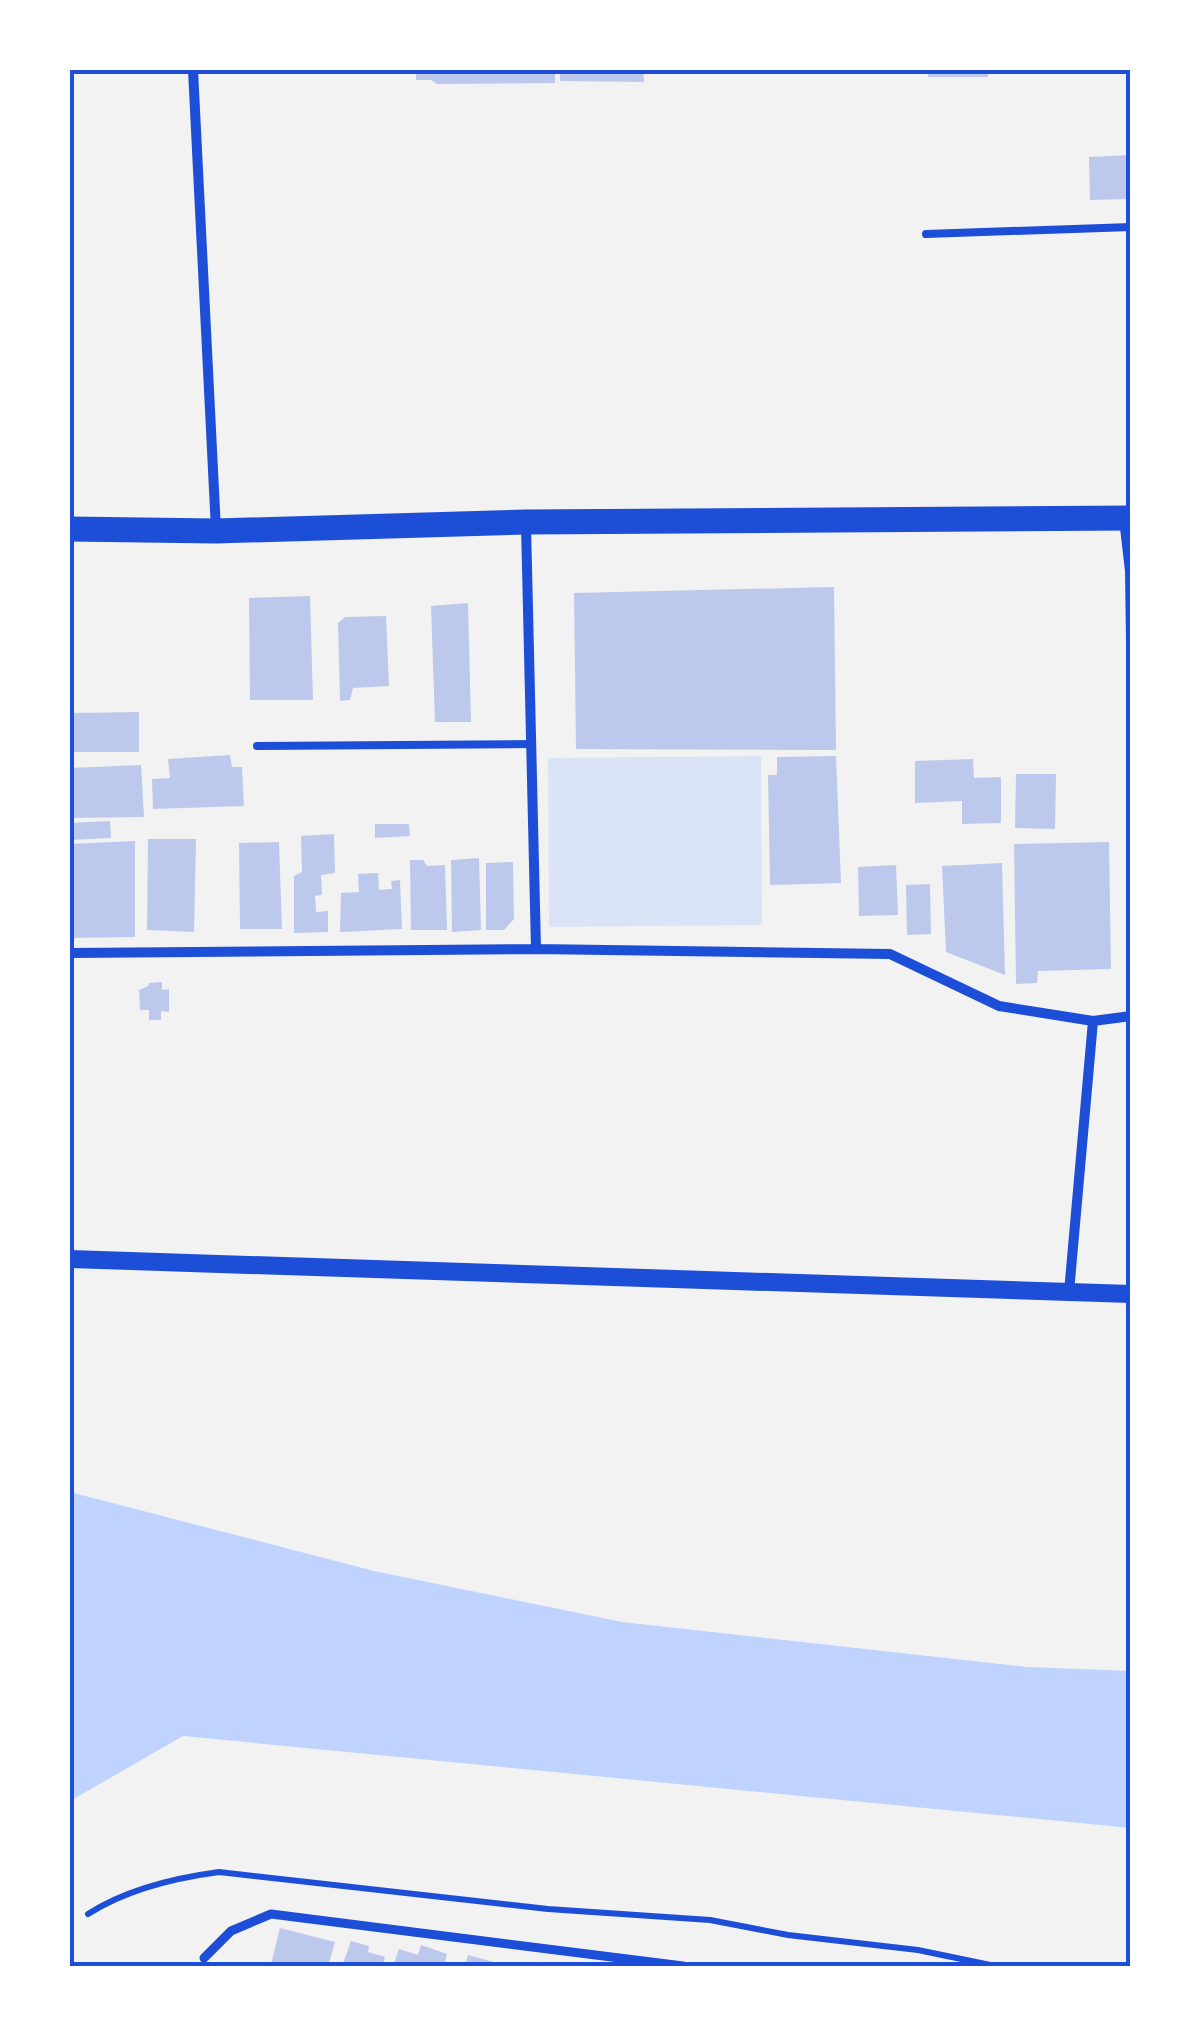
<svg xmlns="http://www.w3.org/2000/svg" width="1201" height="2036" font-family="Roboto,sans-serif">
<rect width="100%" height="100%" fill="#f2f2f2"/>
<!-- green -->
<path fill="#dbe4f7" d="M 761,756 L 762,925 L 549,927 L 548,758 Z"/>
<!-- water -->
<path fill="#bfd3fe" d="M 70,1492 L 374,1571 L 622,1622 L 1028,1667 L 1131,1671 L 1131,1828 L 183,1736 L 70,1801 Z"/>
<!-- building -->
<path fill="#bdc9ec" d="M 416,70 L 555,70 L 555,83 L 437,84 L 431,80 L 416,80 Z
M 560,70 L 643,70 L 644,82 L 560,81 Z
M 928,70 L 988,70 L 988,77 L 928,77 Z
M 1131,155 L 1131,199 L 1090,200 L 1089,157 Z
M 834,587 L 836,750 L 576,749 L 574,593 Z
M 310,596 L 313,700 L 250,700 L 249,598 Z
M 468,603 L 471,722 L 435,722 L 431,606 Z
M 386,616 L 389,686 L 353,688 L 350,700 L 340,701 L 338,623 L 345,617 Z
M 139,712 L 139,752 L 74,752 L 74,713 Z
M 230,755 L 232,767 L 242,767 L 244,806 L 153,809 L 152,779 L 170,778 L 168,759 Z
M 836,756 L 841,883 L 770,885 L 768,775 L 777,775 L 777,757 Z
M 973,759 L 974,778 L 1001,777 L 1001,823 L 962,824 L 962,801 L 915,803 L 915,761 Z
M 141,765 L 144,817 L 70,818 L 70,768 Z
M 1016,774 L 1056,774 L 1055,829 L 1015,828 Z
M 110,821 L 111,838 L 70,840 L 70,823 Z
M 375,824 L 409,824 L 410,836 L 375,838 Z
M 334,834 L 335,873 L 321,875 L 322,895 L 315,896 L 316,912 L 328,911 L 328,932 L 294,933 L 294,876 L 302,872 L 301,836 Z
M 148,839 L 196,839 L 194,932 L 147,930 Z
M 135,841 L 135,937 L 70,938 L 70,844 Z
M 279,842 L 282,929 L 240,929 L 239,843 Z
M 1109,842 L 1111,969 L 1038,971 L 1037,983 L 1016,984 L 1014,844 Z
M 479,858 L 481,930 L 452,932 L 451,860 Z
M 410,860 L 423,860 L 427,866 L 445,865 L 447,930 L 411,930 Z
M 513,862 L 514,919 L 504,930 L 486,930 L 486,863 Z
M 1002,863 L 1005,975 L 946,952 L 942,866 Z
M 896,865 L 898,915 L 859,916 L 858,867 Z
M 378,873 L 379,890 L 392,889 L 391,881 L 400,880 L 402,929 L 340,932 L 341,893 L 359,892 L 358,874 Z
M 930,884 L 931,934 L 907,935 L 906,885 Z
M 162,982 L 162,990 L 169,989 L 169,1012 L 161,1011 L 161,1020 L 149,1020 L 149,1010 L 140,1010 L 139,990 L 148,986 L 149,983 Z
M 280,1928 L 335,1942 L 328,1966 L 271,1964 Z
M 351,1941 L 369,1946 L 368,1952 L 385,1957 L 382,1966 L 342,1966 Z
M 421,1945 L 447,1954 L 445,1962 L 454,1966 L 393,1966 L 399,1949 L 418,1955 Z
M 468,1955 L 504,1965 L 504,1966 L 465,1966 Z"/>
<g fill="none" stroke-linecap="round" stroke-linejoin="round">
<!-- path -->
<path stroke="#1d4ed8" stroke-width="6" d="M 88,1914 C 127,1889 174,1878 219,1872 L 548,1909 L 710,1920 L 788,1935 L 918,1950 L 995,1966"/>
<!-- service -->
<path stroke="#1d4ed8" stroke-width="8" d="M 926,234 L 1131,227
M 257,746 L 532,744"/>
<!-- pedestrian -->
<path stroke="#1d4ed8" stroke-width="9" d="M 204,1958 L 231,1931 L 271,1914 L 683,1966"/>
<!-- minor -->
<path stroke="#1d4ed8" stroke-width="10" d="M 193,70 L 216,530
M 1124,519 L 1130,571 L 1131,641
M 526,525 L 536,949
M 70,953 L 536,949 L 890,954 L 999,1006 L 1093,1021 L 1131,1016
M 1069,1292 L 1093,1021"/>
<!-- tertiary -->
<path stroke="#1d4ed8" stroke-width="18" d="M 70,1259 L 1131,1294"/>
<!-- primary -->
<path stroke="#1d4ed8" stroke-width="25" d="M 70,529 L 216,531 L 526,522 L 1131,518"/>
</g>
<!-- border -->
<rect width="1201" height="2036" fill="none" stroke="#ffffff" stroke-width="145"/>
<rect x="72" y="72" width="1056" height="1892" fill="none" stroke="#1d4ed8" stroke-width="4"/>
</svg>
